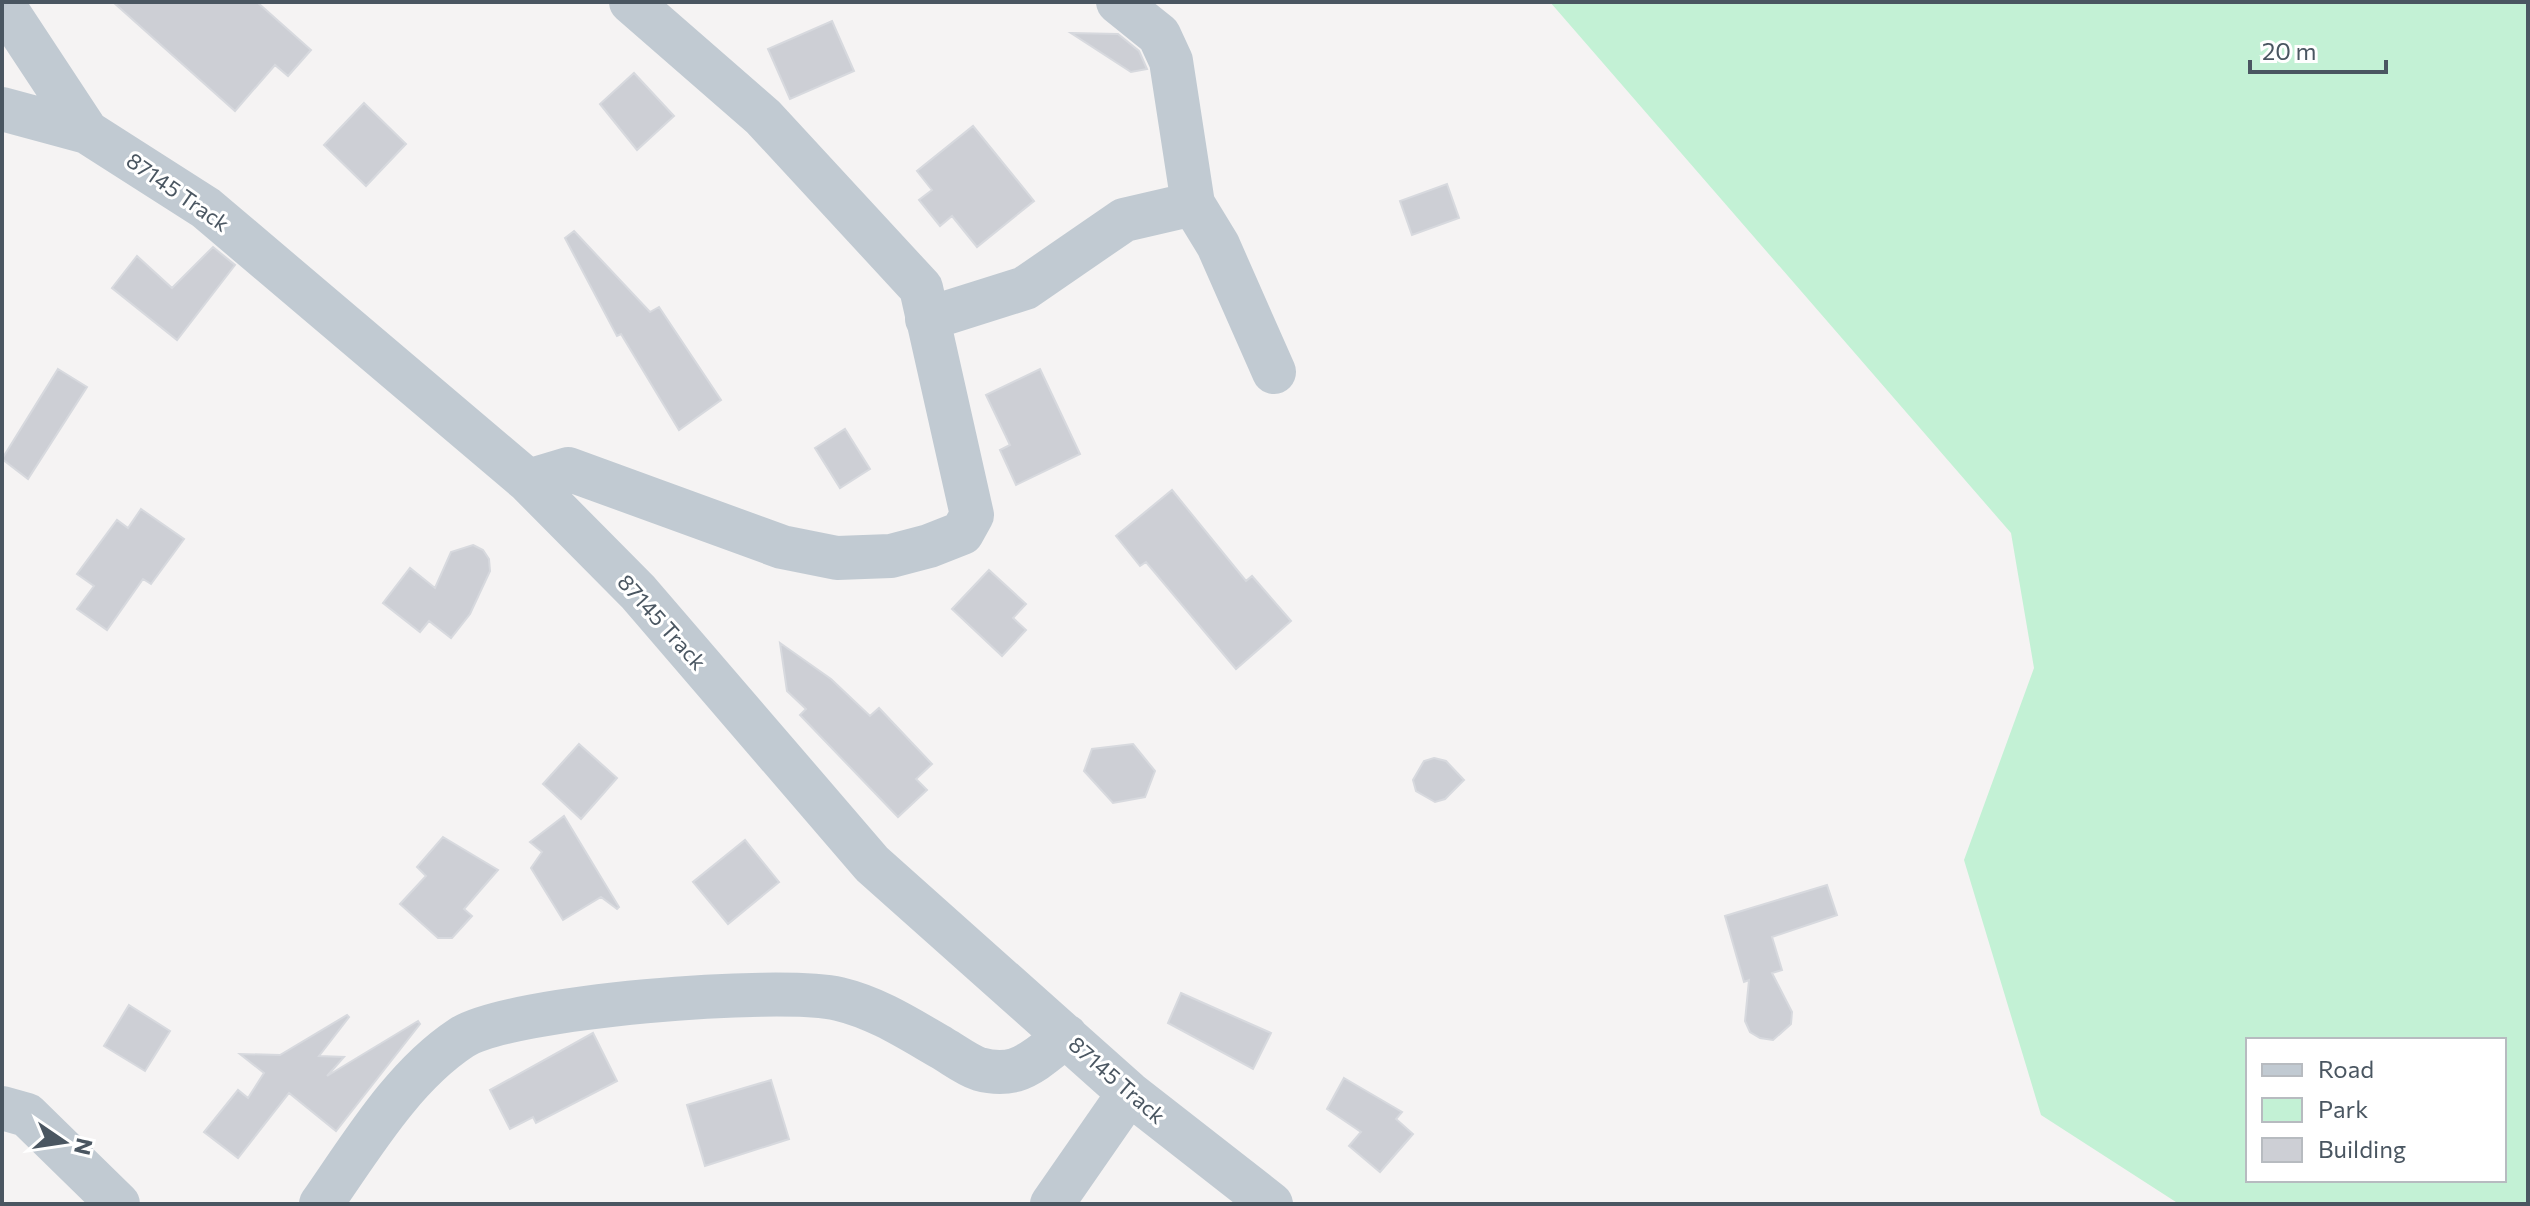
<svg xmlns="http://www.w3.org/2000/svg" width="2530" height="1206" font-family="Commissioner,sans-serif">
<rect width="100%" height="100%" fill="#f5f3f3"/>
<!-- green -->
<path fill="#c3f1d5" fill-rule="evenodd" d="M 1550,2 L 2528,2 L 2528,1204 L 2179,1204 L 2041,1115 L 1964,860 L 2034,668 L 2011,533 ZM 2248,1040 L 2504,1040 L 2504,1180 L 2248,1180 Z"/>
<!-- building -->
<path fill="#cdcfd5" stroke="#d7d9de" stroke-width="2" d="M 113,2 L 257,2 L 311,50 L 288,76 L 275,65 L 235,111 Z
M 832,21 L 854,71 L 790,99 L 768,49 Z
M 1071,33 L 1118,34 L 1139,51 L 1147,69 L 1131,72 Z
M 634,73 L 674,116 L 637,150 L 600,104 Z
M 364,103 L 406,144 L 366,186 L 324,145 Z
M 973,126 L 1034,201 L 977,247 L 952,216 L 940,226 L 919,200 L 932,190 L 917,171 Z
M 1447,184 L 1459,218 L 1412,235 L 1400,201 Z
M 574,231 L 650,312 L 659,307 L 721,400 L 679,430 L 621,334 L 617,336 L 565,238 Z
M 213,247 L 235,265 L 177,340 L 112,288 L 137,256 L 172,288 Z
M 58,369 L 87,387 L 28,479 L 2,459 Z
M 1040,369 L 1080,454 L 1016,485 L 1000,450 L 1010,445 L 986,395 Z
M 845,429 L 870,469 L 840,488 L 815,448 Z
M 1172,490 L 1246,581 L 1252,576 L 1291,621 L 1236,669 L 1146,562 L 1140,566 L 1116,536 Z
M 141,509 L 184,539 L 151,584 L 143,579 L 107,630 L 77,609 L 94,586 L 77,574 L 117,520 L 128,528 Z
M 473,545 L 483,550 L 489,559 L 490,571 L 470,614 L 451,638 L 429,621 L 420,632 L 383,603 L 410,568 L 435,588 L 451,552 Z
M 989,570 L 1026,604 L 1013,618 L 1026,630 L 1002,656 L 952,609 Z
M 780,643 L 831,679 L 870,716 L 879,708 L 932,764 L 916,779 L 927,790 L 898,817 L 800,715 L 806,709 L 787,691 Z
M 579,744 L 617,778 L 581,819 L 543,784 Z
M 1133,744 L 1155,771 L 1145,797 L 1113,803 L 1084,771 L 1092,749 Z
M 1434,758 L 1446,761 L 1464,780 L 1445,799 L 1435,802 L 1416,791 L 1413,780 L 1424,761 Z
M 564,816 L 619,907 L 617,909 L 601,897 L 563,920 L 531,868 L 542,852 L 530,842 Z
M 443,837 L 498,870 L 464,909 L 472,916 L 452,938 L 438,938 L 400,904 L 426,876 L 417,867 Z
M 745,840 L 779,882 L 728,924 L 693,882 Z
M 1827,885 L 1837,915 L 1772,937 L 1782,970 L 1772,973 L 1792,1012 L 1791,1024 L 1773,1040 L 1760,1038 L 1750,1032 L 1745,1021 L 1749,980 L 1744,982 L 1725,916 Z
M 1181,993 L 1271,1033 L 1253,1069 L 1168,1023 Z
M 129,1005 L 170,1031 L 145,1071 L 104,1046 Z
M 347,1015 L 349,1017 L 319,1056 L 344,1057 L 327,1076 L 418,1021 L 420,1024 L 336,1131 L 289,1093 L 238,1158 L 204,1132 L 238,1090 L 248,1098 L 264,1073 L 240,1054 L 280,1055 Z
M 593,1033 L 617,1081 L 536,1123 L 533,1117 L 510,1129 L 490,1090 Z
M 1344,1078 L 1402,1112 L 1396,1119 L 1413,1134 L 1380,1172 L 1349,1146 L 1361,1132 L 1327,1109 Z
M 771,1080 L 789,1139 L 705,1166 L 687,1105 Z"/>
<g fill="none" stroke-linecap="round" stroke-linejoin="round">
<!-- minor -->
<path stroke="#c1cad2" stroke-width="44" d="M 2,3 L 87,132
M 2,109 L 87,132 L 206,208 L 528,481 L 638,592 L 872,864 L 1129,1093 L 1271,1204
M 1193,204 L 1218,245 L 1274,372
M 927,319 L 1025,288 L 1124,220 L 1193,204 L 1171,61 L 1159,35 L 1118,2
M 528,481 L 568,469 L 782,547 L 837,558 L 891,556 L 929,546 L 962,533 L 972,515 L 921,288 L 763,117 L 631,2
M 2,1108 L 27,1115 L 118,1204
M 321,1204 C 361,1147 402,1077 461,1038 C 510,1006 779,985 839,999 C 877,1008 909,1029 942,1048 C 954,1055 967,1065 979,1069 C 990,1072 1004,1073 1015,1070 C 1034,1064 1050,1048 1066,1036
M 1052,1204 L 1129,1093"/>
</g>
<g text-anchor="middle" stroke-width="6" stroke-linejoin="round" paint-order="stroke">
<!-- street labels -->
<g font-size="22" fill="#4a5661" stroke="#fff">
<text transform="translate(178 192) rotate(35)" y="8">87145 Track</text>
<text transform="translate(662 622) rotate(48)" y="8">87145 Track</text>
<text transform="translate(1117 1080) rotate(41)" y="8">87145 Track</text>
</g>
</g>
<!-- border -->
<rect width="2530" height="1206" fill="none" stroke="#4a5661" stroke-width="8"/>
<!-- legend -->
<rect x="2246" y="1038" width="260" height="144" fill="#ffffff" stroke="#b7bbc0" stroke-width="2"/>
<rect x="2262" y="1064" width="40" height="12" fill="#c1cad2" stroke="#b7bbc0" stroke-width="2"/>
<text x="2318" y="1078" font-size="24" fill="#4a5661">Road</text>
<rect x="2262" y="1098" width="40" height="24" fill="#c3f1d5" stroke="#b7bbc0" stroke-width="2"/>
<text x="2318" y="1118" font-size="24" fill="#4a5661">Park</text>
<rect x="2262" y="1138" width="40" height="24" fill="#cdcfd5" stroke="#b7bbc0" stroke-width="2"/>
<text x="2318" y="1158" font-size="24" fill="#4a5661">Building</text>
<!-- north arrow -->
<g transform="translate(64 1142) rotate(103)" stroke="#ffffff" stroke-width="6" paint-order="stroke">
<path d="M0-6L14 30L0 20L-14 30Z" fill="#4a5661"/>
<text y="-12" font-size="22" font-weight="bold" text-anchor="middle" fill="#4a5661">N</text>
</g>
<!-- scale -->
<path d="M2250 60v12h136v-12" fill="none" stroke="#4a5661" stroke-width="4"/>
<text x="2262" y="60" font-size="24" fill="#4a5661" stroke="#ffffff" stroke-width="6" paint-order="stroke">20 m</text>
</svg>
